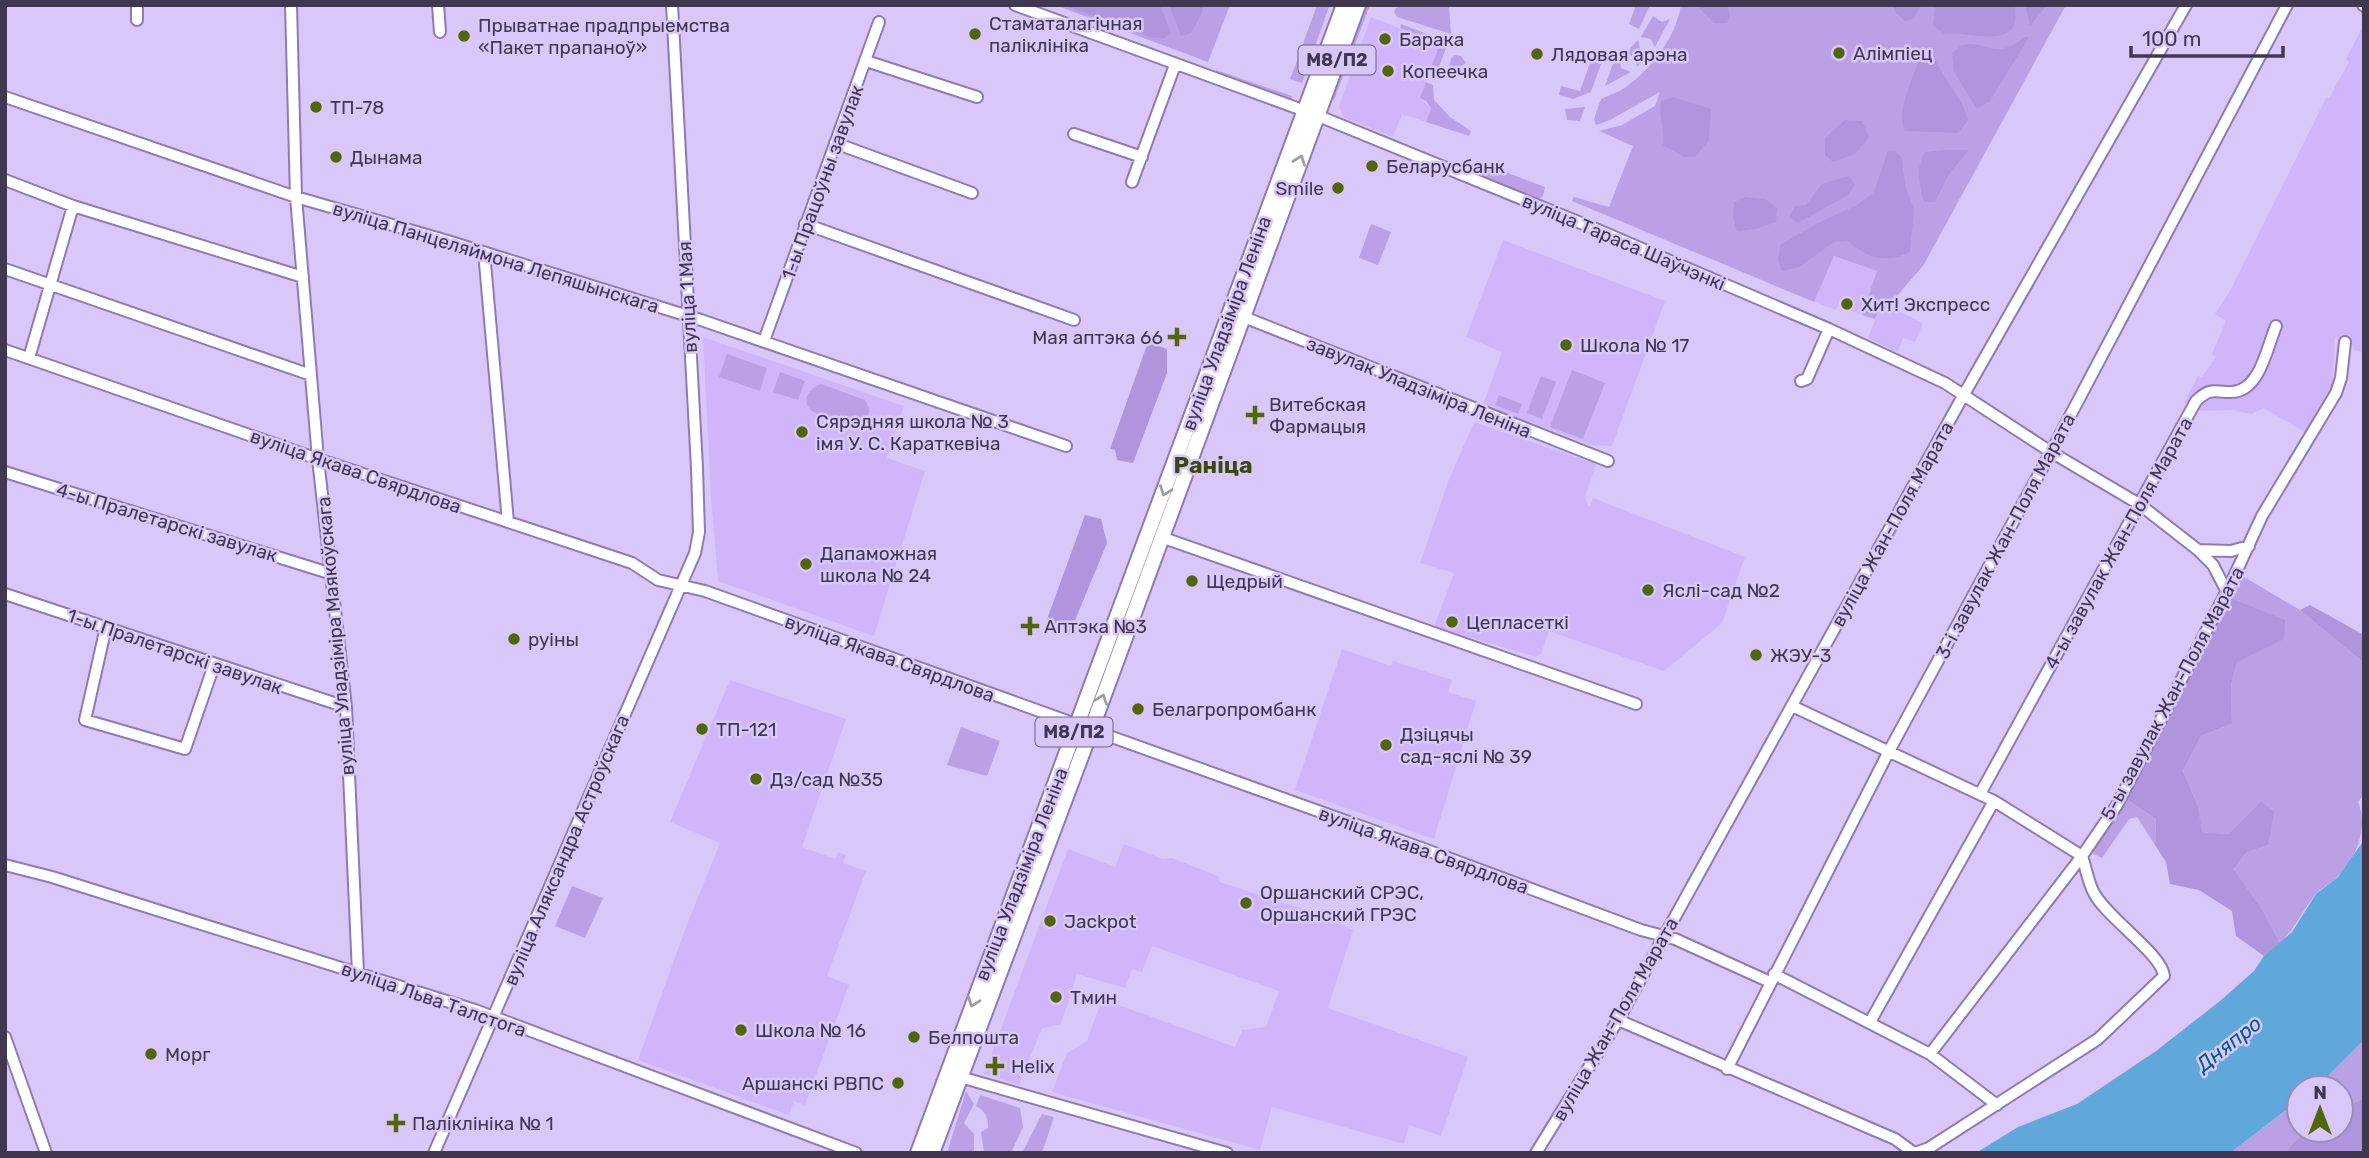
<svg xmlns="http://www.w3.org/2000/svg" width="2369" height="1158" font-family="Rubik,sans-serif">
<rect width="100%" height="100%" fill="#d9c7fa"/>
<!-- built -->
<path fill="#cfb6fb" d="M 1371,17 L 1440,44 L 1420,98 L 1431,108 L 1426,122 L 1402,114 L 1393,137 L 1343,117 L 1339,106 Z
M 2364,24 L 2364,353 L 2354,350 L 2353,345 L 2335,337 L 2332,391 L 2306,433 L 2264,408 L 2252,414 L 2232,410 L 2202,411 L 2184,402 L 2198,376 L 2202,377 L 2216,357 L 2212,354 L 2226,321 L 2215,314 L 2230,291 L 2326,98 L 2329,98 L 2349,62 L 2346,59 Z
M 1503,240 L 1665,301 L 1612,446 L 1591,445 L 1483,405 L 1502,352 L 1466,337 Z
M 1834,256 L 1878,271 L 1862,315 L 1838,306 L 1836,310 L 1814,302 Z
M 1888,306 L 1923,323 L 1915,342 L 1903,338 L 1898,352 L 1868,338 L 1879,310 Z
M 703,337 L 904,406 L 887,458 L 925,471 L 874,636 L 718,581 L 711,496 Z
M 1474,422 L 1596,464 L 1585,497 L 1589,507 L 1593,498 L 1745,557 L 1722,623 L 1664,671 L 1549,631 L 1541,654 L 1536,657 L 1434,627 L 1454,573 L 1420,563 L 1448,482 Z
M 1342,649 L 1391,666 L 1393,661 L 1452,680 L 1448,692 L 1476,701 L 1434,839 L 1295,790 Z
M 730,680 L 846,719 L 802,847 L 835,859 L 838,852 L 846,855 L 843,863 L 866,871 L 827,976 L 849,985 L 805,1105 L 794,1101 L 789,1115 L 638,1060 L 686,927 L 720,843 L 670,822 Z
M 1124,844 L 1163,859 L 1172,858 L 1218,876 L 1220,882 L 1318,914 L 1353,930 L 1328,1008 L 1468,1057 L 1441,1136 L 1409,1125 L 1404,1144 L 1272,1107 L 1260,1150 L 1052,1092 L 1067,1053 L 1087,1041 L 1102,999 L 1235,1047 L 1242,1030 L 1266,1027 L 1279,991 L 1152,946 L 1142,972 L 1132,969 L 1125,988 L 1077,974 L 1061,1024 L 1042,1028 L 1019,1085 L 984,1074 L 1068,849 L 1115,867 Z"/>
<!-- green -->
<path fill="#baa1e5" d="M 1055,5 L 1230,5 L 1208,62 Z
M 1317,5 L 1329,7 L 1313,52 L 1301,49 Z
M 1363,5 L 1370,5 L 1334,100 L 1328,98 Z
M 1402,5 L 1449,5 L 1451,34 L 1397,17 L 1394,12 L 1396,8 Z
M 1636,5 L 1650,5 L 1639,29 L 1629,24 Z
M 1681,5 L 2066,5 L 1923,266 L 1888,306 L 1879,310 L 1875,319 L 1862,315 L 1877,271 L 1834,256 L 1814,302 L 1572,201 L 1574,197 L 1609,207 L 1633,146 L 1599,131 L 1622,125 L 1655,106 L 1660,92 L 1610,120 L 1596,125 L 1594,119 L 1601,99 C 1609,95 1619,92 1626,87 C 1652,68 1676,37 1681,5 Z
M 1653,16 L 1662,22 L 1670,19 L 1655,47 L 1651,39 L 1641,37 Z
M 1401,24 L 1448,42 L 1435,78 L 1428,75 L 1440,44 L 1400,28 Z
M 1638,40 L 1640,49 L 1651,52 L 1637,67 L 1635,58 L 1626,53 Z
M 1300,53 L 1311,58 L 1302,83 L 1290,79 Z
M 1454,55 L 1461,56 L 1466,63 L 1447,74 L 1451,59 Z
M 1620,59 L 1621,68 L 1631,72 L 1605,86 L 1613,64 Z
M 1591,60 L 1601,64 L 1591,92 L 1573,99 L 1559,95 L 1561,86 L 1580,91 Z
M 1216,70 L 1292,96 L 1291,101 L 1214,75 Z
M 1426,82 L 1433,85 L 1434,100 L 1450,117 L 1471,131 L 1469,136 L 1426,122 L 1431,108 L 1426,101 L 1420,98 Z
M 1585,107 L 1580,121 L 1567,120 L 1565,109 Z
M 1479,162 L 1545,187 L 1543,196 L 1538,200 L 1475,175 Z
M 1371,224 L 1391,232 L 1378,265 L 1359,258 Z
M 727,354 L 767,368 L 760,391 L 719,377 Z
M 1572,370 L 1605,383 L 1583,439 L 1550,427 Z
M 780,372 L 805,381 L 798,400 L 773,392 Z
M 1541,376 L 1556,382 L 1542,419 L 1527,413 Z
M 821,384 L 865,400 L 870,410 L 866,421 C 862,424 861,425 856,426 C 848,426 817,415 812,411 C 800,401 809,388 821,384 Z
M 1499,395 L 1522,404 L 1518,414 L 1495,405 Z
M 2239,574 L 2300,610 L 2364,663 L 2364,794 L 2358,802 C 2369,827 2356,860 2336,878 C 2330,884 2321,888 2315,895 C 2302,911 2295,929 2280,943 L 2263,911 L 2234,869 L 2246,853 L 2268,845 L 2261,801 L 2228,834 L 2201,832 L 2198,806 L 2183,771 L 2201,736 L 2232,724 L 2231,685 L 2237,662 L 2284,620 L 2229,597 Z
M 961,727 L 1000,741 L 987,776 L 947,765 Z
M 2125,798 L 2156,819 L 2155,845 L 2137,817 L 2129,819 L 2102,858 L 2091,853 Z
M 572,886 L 603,898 L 585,938 L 555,926 Z
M 2364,1040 L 2364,1153 L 2230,1153 L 2299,1100 L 2299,1130 L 2341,1130 L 2341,1088 L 2316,1088 Z
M 966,1091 L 974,1104 L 964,1123 L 974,1134 L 974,1153 L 947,1153 Z
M 980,1095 L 1020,1108 L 1023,1127 L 1011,1153 L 984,1153 L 981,1132 L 988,1128 C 988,1118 986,1111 976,1106 Z
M 1042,1114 L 1054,1117 L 1042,1153 L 1022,1153 Z"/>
<!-- forest -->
<path fill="#af95db" d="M 1064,5 L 1160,5 L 1171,33 L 1165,38 L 1152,38 Z
M 1169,5 L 1203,5 L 1202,13 L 1191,33 L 1181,36 Z
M 1700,5 L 1727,5 L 1730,15 L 1727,23 L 1714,23 L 1699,8 Z
M 1893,5 L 1919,5 L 1920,8 L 1913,19 L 1905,21 L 1896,13 Z
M 1935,5 L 2015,5 C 2015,10 2016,17 2015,22 C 2009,48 1964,30 1945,34 L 1933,26 Z
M 2025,5 L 2047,5 L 2030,26 Z
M 2024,37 L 2029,37 L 1990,101 L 1977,109 L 1954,72 L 1952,54 C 1974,27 1992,67 2024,37 Z
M 1923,54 L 1931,54 L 1963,106 L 1968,120 L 1958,133 L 1905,131 C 1895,112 1913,79 1919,59 Z
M 1673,97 L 1711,109 L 1709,140 L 1695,157 L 1685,157 L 1663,145 C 1665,128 1658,118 1661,101 Z
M 1845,120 L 1862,121 L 1869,137 L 1855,154 L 1833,162 L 1825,155 L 1825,138 Z
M 1947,150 L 1969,150 L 1949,174 L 1935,202 L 1924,202 C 1919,184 1915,170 1925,152 Z
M 1888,151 L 1895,151 L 1902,158 L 1905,185 L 1914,210 L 1910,252 C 1886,264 1868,259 1848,241 L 1834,242 L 1799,267 L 1782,271 L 1778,260 L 1780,245 L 1818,223 L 1857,205 L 1874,192 Z
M 1849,176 L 1855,185 L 1848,195 L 1798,223 L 1789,217 L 1795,206 L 1806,205 L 1822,184 Z
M 1745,197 L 1765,199 L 1777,208 L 1776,222 L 1756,229 L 1737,231 L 1733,218 L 1734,202 Z
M 1148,342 L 1167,349 L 1167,373 L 1133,463 L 1117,460 L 1115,450 L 1110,449 Z
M 1085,515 L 1101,519 L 1107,543 L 1069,635 L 1052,630 L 1046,622 Z
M 2229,597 L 2285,620 L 2284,639 L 2237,662 L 2231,685 L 2232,724 L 2201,736 L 2183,771 L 2198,806 L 2202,832 L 2228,834 L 2261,801 L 2274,812 L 2268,845 L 2246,853 L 2234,869 L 2263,911 L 2280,943 L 2264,956 L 2236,936 L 2232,911 L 2199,890 L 2170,884 L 2166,862 L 2155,845 L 2156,819 L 2125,798 Z
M 2310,605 L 2364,635 L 2364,663 L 2300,610 Z
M 2364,1099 L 2364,1153 L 2285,1153 L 2306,1130 L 2341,1130 L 2341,1109 Z"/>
<!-- water -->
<path fill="#61a8da" d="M 2364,840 L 2364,1040 L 2316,1088 L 2299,1088 L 2299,1100 L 2230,1153 L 1976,1153 L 2018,1127 L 2077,1104 L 2156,1051 L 2220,1001 L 2254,971 L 2264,956 L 2292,932 L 2316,894 L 2338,877 Z"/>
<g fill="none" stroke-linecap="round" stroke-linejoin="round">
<defs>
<path id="minor" d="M 137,5 L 137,20
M 291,5 L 296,197 L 318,459 L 346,707 L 358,973
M 438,5 L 440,32
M 1015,5 L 1316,115 L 1598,230 L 1829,329 L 1945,383 L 2051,452 L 2139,504 L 2198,550 L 2231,551 L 2249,546
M 2363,5 L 2364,6
M 866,61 L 977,97
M 5,97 L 296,197 L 451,242 L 701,320 L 1066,446
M 1074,134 L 1142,157
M 835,143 L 972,193
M 5,180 L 73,206 L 303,277
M 1132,182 L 1175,65
M 805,224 L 1074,320
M 484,252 L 508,522
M 5,269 L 311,375
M 1236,314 L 1608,461
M 764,341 L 879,22
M 5,350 L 318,459 L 632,563 L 658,580 L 705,591 L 797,624 L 1424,849 L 1641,930 L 1675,939 L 1770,982
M 29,358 L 73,206
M 1801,381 L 1807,379 L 1829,329
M 5,472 L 329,573
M 1161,537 L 1636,704
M 2198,550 L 2213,565 L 2226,590
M 5,594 L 346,707
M 106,627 L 85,720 L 185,749 L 214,665
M 1792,706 L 1994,801 L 2082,856 C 2086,868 2088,882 2094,893 C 2106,917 2162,954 2164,976 L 2098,1039 L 1929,1148 L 1915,1153
M 1980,794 L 2196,401 C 2211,387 2213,392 2231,392 C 2260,392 2267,347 2276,326
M 5,865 L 52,877 L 475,1010 L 856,1153
M 1774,974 L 1930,1054 L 1997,1105
M 1618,1020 L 1895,1139 L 1914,1153
M 1870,1022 L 1994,801
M 5,1037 L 46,1153
M 1930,1054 L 2082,856 L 2117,805 L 2232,581 L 2262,516 L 2336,393 L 2341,378 L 2345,342
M 1727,1069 L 1888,753 L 2051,452 L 2287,5
M 953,1075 L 1227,1153
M 434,1153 L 695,553 L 699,532 L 697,468 L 672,5
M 1536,1153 L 1618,1020 L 1963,396 L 2186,5"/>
<path id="major" d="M 918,1153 L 1344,5
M 932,1153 L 1091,730 L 1358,5"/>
</defs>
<!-- minor casing -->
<use href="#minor" stroke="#907ab4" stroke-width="14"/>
<!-- major casing -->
<use href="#major" stroke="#907ab4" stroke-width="18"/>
<!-- minor -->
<use href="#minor" stroke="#fff" stroke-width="10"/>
<!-- major -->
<use href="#major" stroke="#fff" stroke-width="14"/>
</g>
<!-- one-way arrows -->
<defs><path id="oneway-chevron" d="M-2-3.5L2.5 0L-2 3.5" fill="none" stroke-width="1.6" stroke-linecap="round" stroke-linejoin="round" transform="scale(1.75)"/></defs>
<g stroke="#a09ba8">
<use href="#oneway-chevron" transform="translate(1300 160) rotate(-70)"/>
<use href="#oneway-chevron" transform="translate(1165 491) rotate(110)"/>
<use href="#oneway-chevron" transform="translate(1102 699) rotate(-70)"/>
<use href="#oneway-chevron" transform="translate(973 1002) rotate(110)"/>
</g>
<!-- markers -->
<g fill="#53640b" stroke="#d9c7fa" stroke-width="2.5">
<circle cx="975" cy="34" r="7"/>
<circle cx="464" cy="36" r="7"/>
<circle cx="1385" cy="39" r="7"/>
<circle cx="1839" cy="53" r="7"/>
<circle cx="1537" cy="54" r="7"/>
<circle cx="1388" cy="71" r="7"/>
<circle cx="316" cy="107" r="7"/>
<circle cx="336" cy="157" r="7"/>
<circle cx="1372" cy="166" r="7"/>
<circle cx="1338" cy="188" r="7"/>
<circle cx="1847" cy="304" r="7"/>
<path d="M1173.5 326.5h7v7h7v7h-7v7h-7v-7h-7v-7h7z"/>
<circle cx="1566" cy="345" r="7"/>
<path d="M1251.5 404.5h7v7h7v7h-7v7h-7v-7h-7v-7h7z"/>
<circle cx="802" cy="432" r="7"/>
<circle cx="806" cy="564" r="7"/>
<circle cx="1192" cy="581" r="7"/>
<circle cx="1648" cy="590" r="7"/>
<circle cx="1452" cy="622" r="7"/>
<path d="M1026.5 615.5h7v7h7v7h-7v7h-7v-7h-7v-7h7z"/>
<circle cx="514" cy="639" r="7"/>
<circle cx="1756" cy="655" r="7"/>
<circle cx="1138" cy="709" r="7"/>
<circle cx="702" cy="729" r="7"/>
<circle cx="1386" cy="745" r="7"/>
<circle cx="756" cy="779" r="7"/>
<circle cx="1246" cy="903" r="7"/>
<circle cx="1050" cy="921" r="7"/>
<circle cx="1056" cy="997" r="7"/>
<circle cx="741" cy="1030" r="7"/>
<circle cx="914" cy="1037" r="7"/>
<circle cx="151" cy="1054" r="7"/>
<path d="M991.5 1055.5h7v7h7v7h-7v7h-7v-7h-7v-7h7z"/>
<circle cx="898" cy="1083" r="7"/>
<path d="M392.5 1112.5h7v7h7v7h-7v7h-7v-7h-7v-7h7z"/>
</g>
<g text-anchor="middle" stroke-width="5" stroke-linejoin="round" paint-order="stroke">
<!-- shield labels -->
<g fill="#d9c7fa" stroke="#6f6284" stroke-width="2">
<rect x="1298.5" y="45.5" width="77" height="29" rx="5"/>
<rect x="1035.5" y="717.5" width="77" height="29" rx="5"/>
</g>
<g font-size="18" font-weight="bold" fill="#413751">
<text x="1337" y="66">М8/П2</text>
<text x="1074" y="738">М8/П2</text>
</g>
<!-- poi labels -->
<g font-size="19" fill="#413751" stroke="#d9c7fa" text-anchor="start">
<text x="989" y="30">Стаматалагічная<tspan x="989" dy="22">паліклініка</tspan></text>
<text x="478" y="32">Прыватнае прадпрыемства<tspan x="478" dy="22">«Пакет прапаноў»</tspan></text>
<text x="1399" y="46">Барака</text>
<text x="1853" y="60">Алімпіец</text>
<text x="1551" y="61">Лядовая арэна</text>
<text x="1402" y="78">Копеечка</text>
<text x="330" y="114">ТП-78</text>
<text x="350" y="164">Дынама</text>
<text x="1386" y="173">Беларусбанк</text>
<text x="1324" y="195" text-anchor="end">Smile</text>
<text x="1861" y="311">Хит! Экспресс</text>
<text x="1163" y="344" text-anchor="end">Мая аптэка 66</text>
<text x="1580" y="352">Школа № 17</text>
<text x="1269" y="411">Витебская<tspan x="1269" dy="22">Фармацыя</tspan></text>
<text x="816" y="428">Сярэдняя школа № 3<tspan x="816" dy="22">імя У. С. Караткевіча</tspan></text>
<text x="820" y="560">Дапаможная<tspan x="820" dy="22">школа № 24</tspan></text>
<text x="1206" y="588">Щедрый</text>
<text x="1662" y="597">Яслі-сад №2</text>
<text x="1466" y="629">Цепласеткі</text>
<text x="1044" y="633">Аптэка №3</text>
<text x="528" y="646">руіны</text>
<text x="1770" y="662">ЖЭУ-3</text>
<text x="1152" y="716">Белагропромбанк</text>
<text x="716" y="736">ТП-121</text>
<text x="1400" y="741">Дзіцячы<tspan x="1400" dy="22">сад-яслі № 39</tspan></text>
<text x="770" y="786">Дз/сад №35</text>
<text x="1260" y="899">Оршанский СРЭС,<tspan x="1260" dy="22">Оршанский ГРЭС</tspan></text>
<text x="1064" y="928">Jackpot</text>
<text x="1070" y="1004">Тмин</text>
<text x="755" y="1037">Школа № 16</text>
<text x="928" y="1044">Белпошта</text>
<text x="165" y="1061">Морг</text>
<text x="1011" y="1073">Helix</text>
<text x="884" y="1090" text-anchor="end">Аршанскі РВПС</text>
<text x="412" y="1130">Паліклініка № 1</text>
</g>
<!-- street labels -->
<g font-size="19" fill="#413751" stroke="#d9c7fa">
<text transform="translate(822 182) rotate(-70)" y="7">1-ы Працоўны завулак</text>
<text transform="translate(1624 242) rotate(23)" y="7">вуліца Тараса Шаўчэнкі</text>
<text transform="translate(496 257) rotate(17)" y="7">вуліца Панцеляймона Лепяшынскага</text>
<text transform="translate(687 297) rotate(-93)" y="7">вуліца 1 Мая</text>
<text transform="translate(1226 323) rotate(-70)" y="7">вуліца Уладзіміра Леніна</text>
<text transform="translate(1419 387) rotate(22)" y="7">завулак Уладзіміра Леніна</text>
<text transform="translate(356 471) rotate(19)" y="7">вуліца Якава Свярдлова</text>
<text transform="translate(167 522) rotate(17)" y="7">4-ы Пралетарскі завулак</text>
<text transform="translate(1892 524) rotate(-61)" y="7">вуліца Жан-Поля Марата</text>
<text transform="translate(2005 536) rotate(-62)" y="7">3-і завулак Жан-Поля Марата</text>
<text transform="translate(2118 543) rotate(-61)" y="7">4-ы завулак Жан-Поля Марата</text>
<text transform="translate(335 636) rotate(-95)" y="7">вуліца Уладзіміра Маякоўскага</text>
<text transform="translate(175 651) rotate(19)" y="7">1-ы Пралетарскі завулак</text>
<text transform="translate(890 658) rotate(20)" y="7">вуліца Якава Свярдлова</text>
<text transform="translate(2172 693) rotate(-62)" y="7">5-ы завулак Жан-Поля Марата</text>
<text transform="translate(566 850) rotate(-67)" y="7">вуліца Аляксандра Астроўскага</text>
<text transform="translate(1424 850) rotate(20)" y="7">вуліца Якава Свярдлова</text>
<text transform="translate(1021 874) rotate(-69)" y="7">вуліца Уладзіміра Леніна</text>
<text transform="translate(434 999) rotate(19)" y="7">вуліца Льва Талстога</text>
<text transform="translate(1615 1019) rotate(-60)" y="7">вуліца Жан-Поля Марата</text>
</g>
<!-- water labels -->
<g font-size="21" font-style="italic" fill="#005d8c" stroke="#d9c7fa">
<text transform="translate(2229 1044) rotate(-38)" y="7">Дняпро</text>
</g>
<!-- quarter labels -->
<g font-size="23" font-weight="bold" fill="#3c4810" stroke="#d9c7fa">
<text x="1213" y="473">Раніца</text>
</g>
</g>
<!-- border -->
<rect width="2369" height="1158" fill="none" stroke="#413751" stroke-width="14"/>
<!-- north arrow -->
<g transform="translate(2320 1109)"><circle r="33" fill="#d9c7fa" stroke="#9c8db6" stroke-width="2"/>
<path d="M0-5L12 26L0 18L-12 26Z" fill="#53640b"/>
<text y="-10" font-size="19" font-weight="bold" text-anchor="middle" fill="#413751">N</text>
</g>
<!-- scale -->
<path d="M2131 46v10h152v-10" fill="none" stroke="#413751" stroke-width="3.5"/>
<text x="2142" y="46" font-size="21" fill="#413751" stroke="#d9c7fa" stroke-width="5" paint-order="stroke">100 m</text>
</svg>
